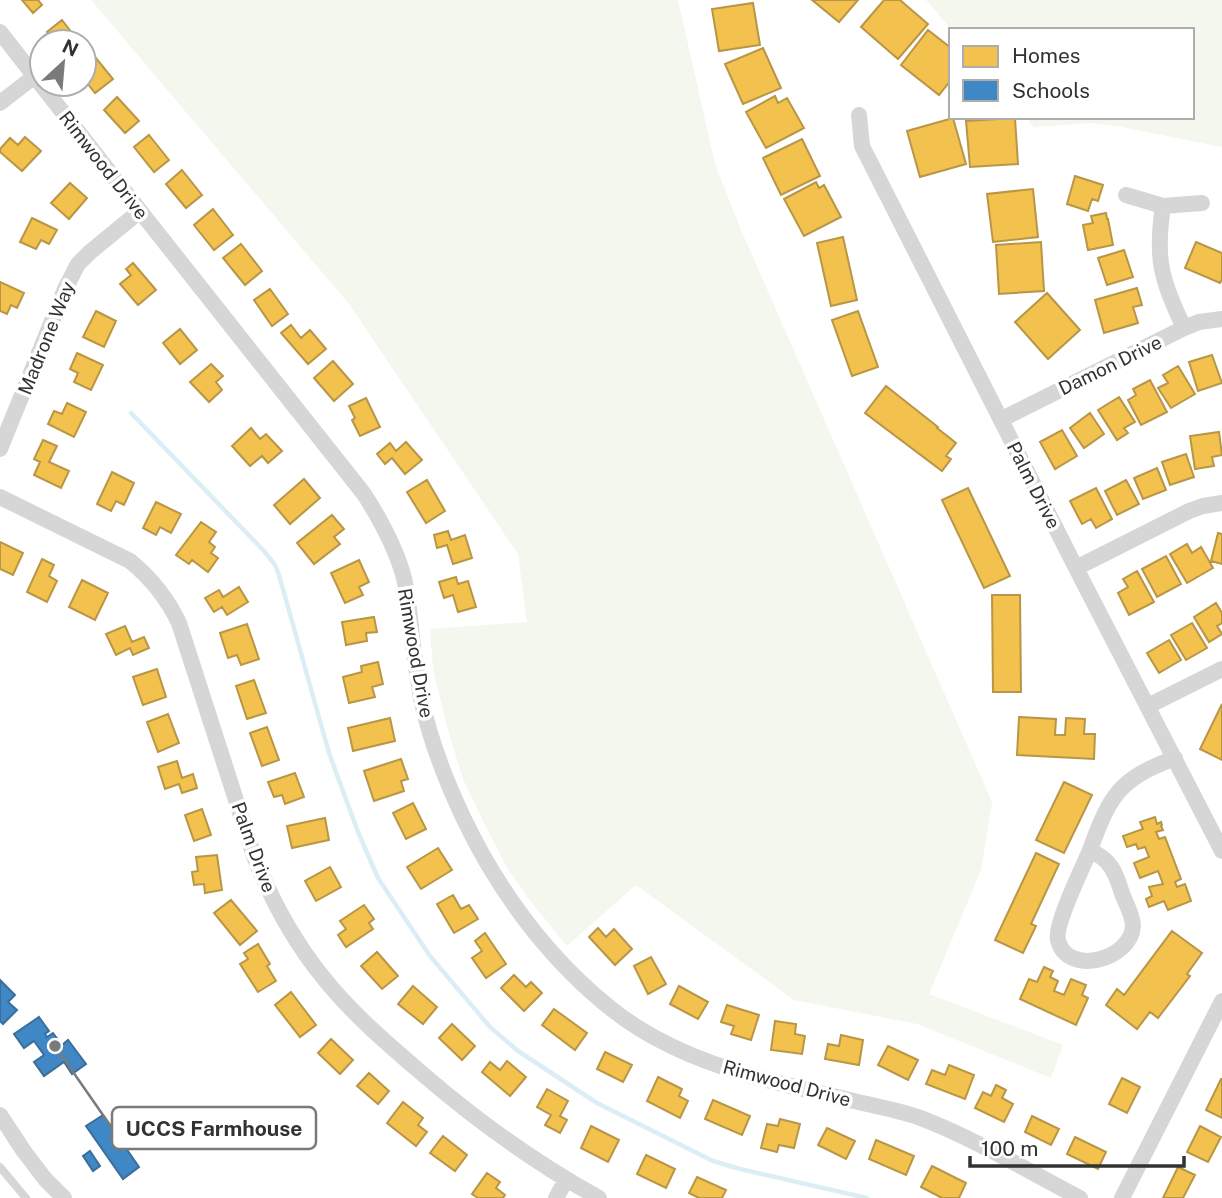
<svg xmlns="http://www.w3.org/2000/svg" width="1222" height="1198" font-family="'Public Sans',sans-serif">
<rect width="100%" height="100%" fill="#fff"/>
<!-- green -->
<path fill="#f3f7ee" d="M 91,0 L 678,0 L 715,164 L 741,230 L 992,802 L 981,870 L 929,994 L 1063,1045 L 1051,1078 L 917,1024 L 794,1000 L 636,885 L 567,946 L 531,902 L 507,868 L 485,825 L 463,779 L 447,727 L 433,669 L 430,629 L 527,622 L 518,554 L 349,304 Z
M 926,0 L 1222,0 L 1222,147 L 1122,127 L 1090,123 L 1034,127 L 1026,117 L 1192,117 L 1192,30 L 952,30 Z"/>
<!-- homes -->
<path fill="#f2c14e" stroke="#b89646" stroke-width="2" d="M 22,0 L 38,0 L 42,5 L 33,13 Z
M 812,0 L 858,0 L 839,22 Z
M 884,0 L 900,0 L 928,24 L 898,59 L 861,27 Z
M 753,3 L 760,45 L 719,51 L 712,9 Z
M 62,20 L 79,42 L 55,42 L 47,32 Z
M 928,30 L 951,48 L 951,80 L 939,95 L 901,65 Z
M 763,48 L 781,88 L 743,104 L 725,64 Z
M 91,52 L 113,79 L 95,93 L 84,79 L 84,58 Z
M 775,96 L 778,103 L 787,98 L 804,128 L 766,148 L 746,112 Z
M 117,97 L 139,121 L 125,133 L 104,110 Z
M 953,118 L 966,164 L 920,177 L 907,131 Z
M 1015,118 L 1018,164 L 970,167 L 966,121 Z
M 149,135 L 169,160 L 154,172 L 134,147 Z
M 25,137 L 41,151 L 22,171 L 0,152 L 0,149 L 10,138 L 18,145 Z
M 802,139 L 820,176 L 781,195 L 763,158 Z
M 182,170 L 202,195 L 186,208 L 166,184 Z
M 1075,176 L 1103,185 L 1098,201 L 1092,199 L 1088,211 L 1067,204 Z
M 816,182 L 819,188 L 824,185 L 841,217 L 804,236 L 784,199 Z
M 70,183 L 87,198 L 69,219 L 51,203 Z
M 1033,189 L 1038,237 L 993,242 L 987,194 Z
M 213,209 L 233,235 L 214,250 L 194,225 Z
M 1106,213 L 1107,219 L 1108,219 L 1113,245 L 1088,250 L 1083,225 L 1093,223 L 1091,216 Z
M 32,218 L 57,230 L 49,244 L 41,240 L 36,249 L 20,242 Z
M 843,237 L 857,300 L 831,306 L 817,243 Z
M 1041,242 L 1044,291 L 999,294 L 996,245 Z
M 1196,242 L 1222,253 L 1222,279 L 1220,283 L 1185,268 Z
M 241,244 L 262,271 L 245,285 L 223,258 Z
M 1124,250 L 1133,277 L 1107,285 L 1098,258 Z
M 133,263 L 156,290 L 138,305 L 120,284 L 131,275 L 126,269 Z
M 0,282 L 24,293 L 17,308 L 11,305 L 7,314 L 0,311 Z
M 1137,288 L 1142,305 L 1133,307 L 1138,323 L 1104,333 L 1095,300 Z
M 270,289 L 288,314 L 272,326 L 254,300 Z
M 1047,293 L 1080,330 L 1048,359 L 1015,322 Z
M 96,311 L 116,321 L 104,347 L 83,337 Z
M 858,311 L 878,367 L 852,376 L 832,320 Z
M 291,325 L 301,338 L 310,330 L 326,349 L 308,364 L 281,333 Z
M 180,329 L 197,350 L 180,364 L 163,343 Z
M 77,353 L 103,365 L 91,390 L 74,382 L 78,373 L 70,369 Z
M 1212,355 L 1222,383 L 1198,391 L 1189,362 Z
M 333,361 L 353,384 L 334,401 L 314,378 Z
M 211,364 L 223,376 L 216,382 L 222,390 L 209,402 L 190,382 Z
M 1178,366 L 1195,394 L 1171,408 L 1158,388 L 1168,383 L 1163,375 Z
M 1150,380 L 1167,412 L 1141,425 L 1128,400 L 1136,395 L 1133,389 Z
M 886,386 L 938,427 L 937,428 L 956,443 L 946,456 L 951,459 L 942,471 L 865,413 Z
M 1119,397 L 1135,422 L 1124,428 L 1128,433 L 1117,440 L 1098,410 Z
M 366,398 L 380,427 L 360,436 L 352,420 L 355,418 L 349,406 Z
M 67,403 L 86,412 L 74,437 L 48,424 L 54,411 L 62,414 Z
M 1090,413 L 1104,434 L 1084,448 L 1070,428 Z
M 251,428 L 260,439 L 266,434 L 282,451 L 268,463 L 262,456 L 250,466 L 232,446 Z
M 1062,430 L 1077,456 L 1055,469 L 1040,442 Z
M 1219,432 L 1222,455 L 1212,457 L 1214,466 L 1195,469 L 1190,436 Z
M 43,440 L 57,446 L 49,462 L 69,471 L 61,488 L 34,475 L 40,462 L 34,459 Z
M 406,442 L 422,460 L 405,474 L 392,458 L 385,464 L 377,454 L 390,443 L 396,451 Z
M 1186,454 L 1194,477 L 1170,485 L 1162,462 Z
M 1157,468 L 1166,490 L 1143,499 L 1134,478 Z
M 112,472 L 134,483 L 124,505 L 116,501 L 111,511 L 97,504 Z
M 304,479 L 320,498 L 290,524 L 274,505 Z
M 427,480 L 445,511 L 426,523 L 407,492 Z
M 1126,480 L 1139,504 L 1117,515 L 1105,491 Z
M 968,488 L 1010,576 L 984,588 L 942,500 Z
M 1096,488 L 1112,519 L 1096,528 L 1091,519 L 1082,524 L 1070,501 Z
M 156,502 L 181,514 L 171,533 L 160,527 L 156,535 L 143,528 Z
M 332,515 L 344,529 L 334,537 L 340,544 L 314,564 L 297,543 Z
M 201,522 L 216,532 L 209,542 L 215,547 L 211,553 L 218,558 L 208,572 L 192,560 L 189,564 L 176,555 Z
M 448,531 L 451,540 L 465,535 L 472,558 L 453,564 L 447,545 L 437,548 L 434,535 Z
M 1218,533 L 1222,534 L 1222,564 L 1211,561 Z
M 0,542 L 23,553 L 13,575 L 0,569 Z
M 1187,544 L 1192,553 L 1201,547 L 1213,568 L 1187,583 L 1170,554 Z
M 1166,556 L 1181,584 L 1157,597 L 1142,569 Z
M 42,559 L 54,565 L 49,576 L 57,581 L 47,602 L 27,592 Z
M 359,560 L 369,582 L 359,587 L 363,595 L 345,603 L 331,573 Z
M 1137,571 L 1154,602 L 1129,615 L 1118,593 L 1128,587 L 1123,579 Z
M 456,577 L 458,584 L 468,581 L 476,607 L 458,612 L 453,595 L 444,598 L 439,582 Z
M 82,580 L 108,593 L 95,620 L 69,607 Z
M 239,587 L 248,602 L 227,615 L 222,607 L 214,612 L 205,598 L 219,590 L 223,597 Z
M 992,595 L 1020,595 L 1021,692 L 993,692 Z
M 1216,603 L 1222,613 L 1222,623 L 1217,626 L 1222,634 L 1209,642 L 1194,617 Z
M 374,617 L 377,632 L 366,633 L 367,641 L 346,645 L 342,622 Z
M 1192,623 L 1207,648 L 1186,660 L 1171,635 Z
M 247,624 L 259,659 L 241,665 L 237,655 L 228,658 L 220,633 Z
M 125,626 L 132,642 L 144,637 L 149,648 L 133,655 L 130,648 L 116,655 L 106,634 Z
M 1169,640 L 1181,660 L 1159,673 L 1147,653 Z
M 378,662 L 383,684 L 372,687 L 375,697 L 349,703 L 343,677 L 362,672 L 361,666 Z
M 157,669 L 166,697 L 143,705 L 133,677 Z
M 254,680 L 266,713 L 247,719 L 236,686 Z
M 1222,704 L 1222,760 L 1200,749 Z
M 168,714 L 179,743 L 158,752 L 147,722 Z
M 1019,717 L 1056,719 L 1055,735 L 1065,735 L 1066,718 L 1085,719 L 1084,734 L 1095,734 L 1094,759 L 1017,755 Z
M 390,718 L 395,741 L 353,751 L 348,728 Z
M 267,727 L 279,760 L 262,766 L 250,733 Z
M 401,759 L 408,779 L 401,781 L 404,791 L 374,801 L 364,771 Z
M 177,761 L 182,778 L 193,774 L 197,788 L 182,793 L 179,784 L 165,789 L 158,767 Z
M 295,773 L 304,797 L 285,804 L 282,795 L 274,797 L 268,782 Z
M 1064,782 L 1092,795 L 1064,853 L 1036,840 Z
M 413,803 L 426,829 L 406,839 L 393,813 Z
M 202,809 L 211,835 L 194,841 L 185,815 Z
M 1155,817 L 1157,824 L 1161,822 L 1162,825 L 1161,826 L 1163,830 L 1156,832 L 1159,839 L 1165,837 L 1181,879 L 1175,882 L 1177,887 L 1185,884 L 1191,901 L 1168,910 L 1164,901 L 1149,907 L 1146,899 L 1152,896 L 1149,887 L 1163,884 L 1158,871 L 1140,878 L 1134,863 L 1149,857 L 1145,847 L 1138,849 L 1136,844 L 1127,847 L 1123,836 L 1143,829 L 1140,822 Z
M 325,818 L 329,840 L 292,848 L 287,826 Z
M 438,848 L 452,870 L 421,889 L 407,867 Z
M 1036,853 L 1059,864 L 1031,924 L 1036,926 L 1023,953 L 995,940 Z
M 217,855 L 222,890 L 205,893 L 204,884 L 194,885 L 192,872 L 198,871 L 196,857 Z
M 330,867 L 341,887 L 316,901 L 305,881 Z
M 453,895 L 461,909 L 469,905 L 478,919 L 454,933 L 437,904 Z
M 231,900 L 257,931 L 240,945 L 214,913 Z
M 364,905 L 374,919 L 369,923 L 373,929 L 346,947 L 338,935 L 346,929 L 340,921 Z
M 598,928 L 606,937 L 614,929 L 632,949 L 615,965 L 589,937 Z
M 1172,931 L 1202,953 L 1187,974 L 1190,976 L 1158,1018 L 1150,1012 L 1137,1029 L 1106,1005 L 1117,989 L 1124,995 Z
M 485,933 L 506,964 L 486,978 L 472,958 L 482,951 L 475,941 Z
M 258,944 L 270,964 L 267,966 L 276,981 L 258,992 L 240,964 L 248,959 L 244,953 Z
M 377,952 L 398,976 L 382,989 L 361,966 Z
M 651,957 L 666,984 L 648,994 L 634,966 Z
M 1044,967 L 1053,971 L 1050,977 L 1058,981 L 1054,991 L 1064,995 L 1071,979 L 1086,985 L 1082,995 L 1088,998 L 1076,1025 L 1020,999 L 1029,979 L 1037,982 Z
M 514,975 L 526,987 L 531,982 L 542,993 L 524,1011 L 501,988 Z
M 413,986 L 437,1007 L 423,1024 L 398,1004 Z
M 679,986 L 708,1002 L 698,1019 L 670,1004 Z
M 291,992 L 316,1025 L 300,1037 L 275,1005 Z
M 727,1005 L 759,1015 L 751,1040 L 731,1034 L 734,1026 L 721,1022 Z
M 554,1009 L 587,1033 L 575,1050 L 542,1025 Z
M 775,1021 L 796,1024 L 795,1034 L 805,1036 L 802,1054 L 771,1050 Z
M 452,1024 L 475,1046 L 462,1060 L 439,1038 Z
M 841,1035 L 863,1040 L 859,1065 L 825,1059 L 828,1044 L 839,1046 Z
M 331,1039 L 353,1060 L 340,1074 L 318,1053 Z
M 888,1046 L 918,1060 L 908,1080 L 878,1065 Z
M 605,1052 L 632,1065 L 623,1082 L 597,1069 Z
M 507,1061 L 526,1077 L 510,1096 L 482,1072 L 490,1062 L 500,1070 Z
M 949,1065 L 974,1075 L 965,1099 L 926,1084 L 932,1070 L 945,1075 Z
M 369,1073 L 389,1091 L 378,1104 L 357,1086 Z
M 658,1077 L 682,1089 L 679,1096 L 688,1101 L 680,1118 L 647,1101 Z
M 1122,1078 L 1140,1087 L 1127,1113 L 1109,1104 Z
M 1221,1079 L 1222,1079 L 1222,1118 L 1206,1110 Z
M 996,1085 L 1006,1090 L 1002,1098 L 1013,1104 L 1004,1122 L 975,1108 L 983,1092 L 991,1096 Z
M 547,1089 L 568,1101 L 560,1116 L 567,1120 L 560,1133 L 545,1125 L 551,1115 L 537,1107 Z
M 713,1100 L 750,1116 L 742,1135 L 705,1119 Z
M 403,1102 L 423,1118 L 418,1125 L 427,1132 L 416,1146 L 387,1123 Z
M 1032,1116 L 1059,1129 L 1051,1145 L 1025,1132 Z
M 780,1119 L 800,1124 L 794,1148 L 779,1145 L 777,1152 L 761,1148 L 767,1124 L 778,1126 Z
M 591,1126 L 619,1140 L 608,1162 L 581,1148 Z
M 1200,1126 L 1221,1137 L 1208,1162 L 1187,1152 Z
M 827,1128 L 855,1141 L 846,1159 L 818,1145 Z
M 443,1136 L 467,1155 L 455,1171 L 430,1153 Z
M 1075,1137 L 1106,1152 L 1098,1169 L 1067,1154 Z
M 876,1140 L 914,1156 L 906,1175 L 869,1159 Z
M 646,1155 L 675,1169 L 666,1188 L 637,1174 Z
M 932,1166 L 966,1183 L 959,1198 L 942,1198 L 921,1187 Z
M 1178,1167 L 1195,1175 L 1183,1198 L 1163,1198 Z
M 487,1173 L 500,1182 L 496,1188 L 505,1195 L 503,1198 L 478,1198 L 472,1194 Z
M 697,1177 L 726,1190 L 722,1198 L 699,1198 L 689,1193 Z"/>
<!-- schools -->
<path fill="#3f88c5" stroke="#3b6e99" stroke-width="2" d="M 0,980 L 15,995 L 8,1002 L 17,1010 L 3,1024 L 0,1021 Z
M 39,1017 L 49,1031 L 45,1034 L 47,1037 L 53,1033 L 62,1045 L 68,1040 L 86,1064 L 72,1074 L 64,1062 L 44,1076 L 34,1062 L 44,1055 L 34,1041 L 24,1048 L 14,1034 Z
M 103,1115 L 139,1167 L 123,1179 L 86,1126 Z
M 90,1151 L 100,1166 L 93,1171 L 83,1156 Z"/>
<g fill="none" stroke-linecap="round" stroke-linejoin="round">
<!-- stream -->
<path stroke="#dbedf5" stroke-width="4.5" d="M 131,413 L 264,551 L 275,565 L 279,575 L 329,753 L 358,832 L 378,878 L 430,956 L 490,1027 L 518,1051 L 597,1103 L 713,1161 L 740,1169 L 867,1198"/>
<!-- service -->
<path stroke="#d6d6d6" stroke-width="8" d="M 0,1167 L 26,1198"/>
<!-- minor -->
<path stroke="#d6d6d6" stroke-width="16" d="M 0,32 L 140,211 L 364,494 C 380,519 396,548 404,578 C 408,594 409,611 411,627 C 413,651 417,674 421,698 C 429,736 446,781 463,817 C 498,891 549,960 614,1011 C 650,1039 698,1060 742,1073 C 779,1084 816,1092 854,1101 C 875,1106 897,1110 918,1117 C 974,1138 1028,1171 1080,1198
M 0,103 L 35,76
M 859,115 L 862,146 L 1076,568 L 1222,851
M 1126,195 L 1163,206 L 1202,203
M 1163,206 C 1161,220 1159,235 1160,250 C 1160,277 1173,304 1184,328
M 1002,419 L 1184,328 L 1199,322 L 1222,319
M 0,449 L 65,289 L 78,264 L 89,253 L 140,211
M 0,497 L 130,561 C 151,578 167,598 179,623 L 254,856 C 271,899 293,940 322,976 C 352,1014 389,1045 425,1076 C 481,1124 535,1163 599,1198
M 1076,568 L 1189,511 L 1203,506 L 1222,503
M 1148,706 L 1222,669
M 1090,850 C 1083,867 1054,925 1058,940 C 1067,977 1131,960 1133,926 C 1133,917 1127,905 1123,896 C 1119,885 1116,871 1107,862 C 1103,857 1095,853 1090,850 C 1110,795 1119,779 1175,758
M 0,1115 L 23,1150 L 45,1179 L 64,1198
M 556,1198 L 566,1180
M 1122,1198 L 1222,1001"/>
</g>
<g text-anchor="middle" stroke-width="7" stroke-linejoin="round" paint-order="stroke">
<!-- street labels -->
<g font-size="19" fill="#323232" stroke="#fff">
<text transform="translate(104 165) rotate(52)" y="7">Rimwood Drive</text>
<text transform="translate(46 338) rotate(-68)" y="7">Madrone Way</text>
<text transform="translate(1110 365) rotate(-26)" y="7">Damon Drive</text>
<text transform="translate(1034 485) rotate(63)" y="7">Palm Drive</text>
<text transform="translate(416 653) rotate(80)" y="7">Rimwood Drive</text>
<text transform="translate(254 847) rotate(70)" y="7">Palm Drive</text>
<text transform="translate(787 1083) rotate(15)" y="7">Rimwood Drive</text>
</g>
</g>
<!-- callouts -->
<path fill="none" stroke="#7a7a7a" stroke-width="2.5" d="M55 1046L112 1128"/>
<circle fill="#7a7a7a" stroke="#fff" stroke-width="2.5" cx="55" cy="1046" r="7"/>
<rect fill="#fff" stroke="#7a7a7a" stroke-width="2.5" x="112" y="1107" width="204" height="42" rx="7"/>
<g font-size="21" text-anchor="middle" font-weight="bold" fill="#323232">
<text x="214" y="1136">UCCS Farmhouse</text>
</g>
<!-- legend -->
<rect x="949" y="28" width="245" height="91" fill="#ffffff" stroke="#adadad" stroke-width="2"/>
<rect x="963" y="46" width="35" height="21" fill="#f2c14e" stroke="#adadad" stroke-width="2"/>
<text x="1012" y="63" font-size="21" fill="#323232">Homes</text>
<rect x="963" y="80" width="35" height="21" fill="#3f88c5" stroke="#adadad" stroke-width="2"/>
<text x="1012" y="98" font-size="21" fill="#323232">Schools</text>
<!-- north arrow -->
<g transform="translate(63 63) rotate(26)"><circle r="33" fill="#ffffff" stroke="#adadad" stroke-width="2"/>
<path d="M0-5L12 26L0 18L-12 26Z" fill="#7a7a7a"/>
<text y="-10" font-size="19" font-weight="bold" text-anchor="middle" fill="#323232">N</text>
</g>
<!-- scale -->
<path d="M970 1156v10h214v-10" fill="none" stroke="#323232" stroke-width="3.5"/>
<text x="981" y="1156" font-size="21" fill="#323232" stroke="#ffffff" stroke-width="5" paint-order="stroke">100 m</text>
</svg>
